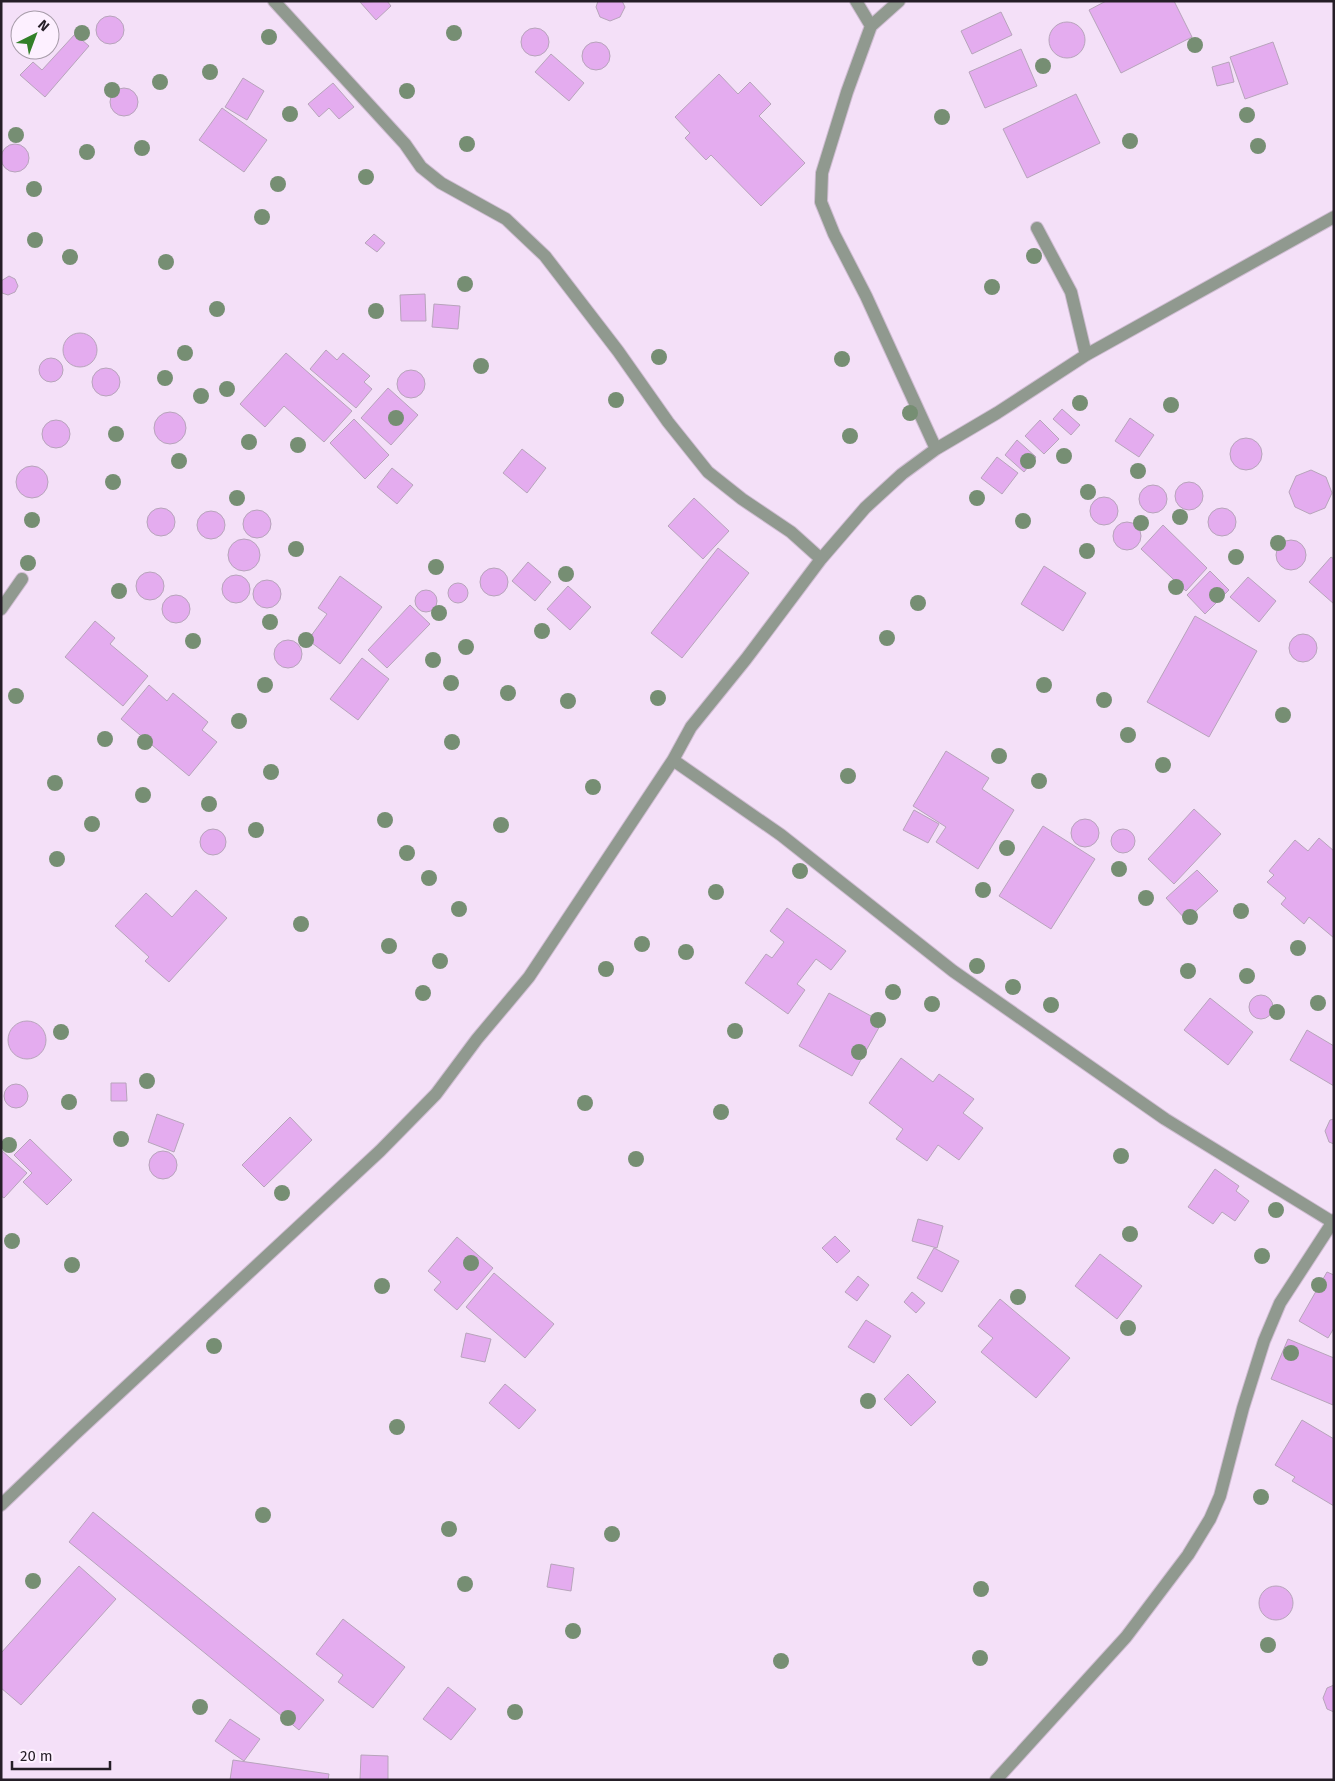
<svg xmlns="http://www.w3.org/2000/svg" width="1335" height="1781" font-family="'Fira Sans',sans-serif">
<rect width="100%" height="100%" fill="#f4e0f8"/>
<!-- building -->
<path fill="#e4acef" stroke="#b7a4bb" d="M 387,1 L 391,6 L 376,20 L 360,2 Z
M 598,1 L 622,1 L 625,7 L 620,17 L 610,21 L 600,17 L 596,7 Z
M 1106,1 L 1174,1 L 1192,37 L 1121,73 L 1089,10 Z
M 1001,12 L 1012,35 L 972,54 L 961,31 Z
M96 30a14 14 0 1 1 28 0a14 14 0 1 1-28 0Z
M1049 40a18 18 0 1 1 36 0a18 18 0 1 1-36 0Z
M521 42a14 14 0 1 1 28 0a14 14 0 1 1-28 0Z
M 75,34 L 89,46 L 45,97 L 20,75 L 33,62 L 42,70 Z
M 1273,42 L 1288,84 L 1245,99 L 1230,57 Z
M582 56a14 14 0 1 1 28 0a14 14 0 1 1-28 0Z
M 1021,49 L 1037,86 L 985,108 L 969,72 Z
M 551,54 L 584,83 L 569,101 L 535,72 Z
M 1229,62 L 1234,82 L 1217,86 L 1212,67 Z
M 719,74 L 738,94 L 750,82 L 771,104 L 759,116 L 805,163 L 761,206 L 711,155 L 706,160 L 685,138 L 690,133 L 675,117 Z
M 243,78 L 264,91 L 247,120 L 225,107 Z
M 333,83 L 354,107 L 339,119 L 329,108 L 319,117 L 308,104 Z
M110 102a14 14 0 1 1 28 0a14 14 0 1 1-28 0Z
M 1076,94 L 1100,143 L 1027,178 L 1003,129 Z
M 222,108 L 267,140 L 244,172 L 199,140 Z
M1 158a14 14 0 1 1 28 0a14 14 0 1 1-28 0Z
M 374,234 L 385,243 L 377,252 L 365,243 Z
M 9,276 L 15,279 L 18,286 L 15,292 L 8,295 L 2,293 L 1,281 Z
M 425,294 L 426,321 L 401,321 L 400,295 Z
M 434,304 L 460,306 L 458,329 L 432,327 Z
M63 350a17 17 0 1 1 34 0a17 17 0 1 1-34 0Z
M 326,350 L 337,360 L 343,353 L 370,376 L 364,382 L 372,389 L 356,408 L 310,369 Z
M 286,353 L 352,411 L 324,442 L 284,406 L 265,427 L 240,404 Z
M39 370a12 12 0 1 1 24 0a12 12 0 1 1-24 0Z
M92 382a14 14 0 1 1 28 0a14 14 0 1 1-28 0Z
M397 384a14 14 0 1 1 28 0a14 14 0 1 1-28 0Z
M 388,388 L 418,415 L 391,445 L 361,418 Z
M 1062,409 L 1080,425 L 1071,435 L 1053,419 Z
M154 428a16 16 0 1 1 32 0a16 16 0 1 1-32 0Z
M 1130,418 L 1154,435 L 1139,457 L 1115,441 Z
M 354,419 L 389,455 L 365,479 L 330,443 Z
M 1040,420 L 1059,439 L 1044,454 L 1025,436 Z
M42 434a14 14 0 1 1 28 0a14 14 0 1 1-28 0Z
M1230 454a16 16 0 1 1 32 0a16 16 0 1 1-32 0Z
M 1017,440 L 1036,457 L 1024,472 L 1005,455 Z
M 522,449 L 546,468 L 527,493 L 503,473 Z
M 997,457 L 1018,473 L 1002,494 L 981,478 Z
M16 482a16 16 0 1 1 32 0a16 16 0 1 1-32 0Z
M 392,468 L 413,485 L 397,504 L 377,487 Z
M 1311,470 L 1326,477 L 1332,493 L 1325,508 L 1310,514 L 1295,507 L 1289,492 L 1296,476 Z
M1175 496a14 14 0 1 1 28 0a14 14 0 1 1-28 0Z
M1139 499a14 14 0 1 1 28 0a14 14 0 1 1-28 0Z
M1090 511a14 14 0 1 1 28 0a14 14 0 1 1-28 0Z
M 694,498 L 729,531 L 703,559 L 668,526 Z
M1208 522a14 14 0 1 1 28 0a14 14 0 1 1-28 0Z
M147 522a14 14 0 1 1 28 0a14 14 0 1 1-28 0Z
M243 524a14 14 0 1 1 28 0a14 14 0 1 1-28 0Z
M197 525a14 14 0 1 1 28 0a14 14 0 1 1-28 0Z
M1113 536a14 14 0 1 1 28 0a14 14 0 1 1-28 0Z
M 1163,525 L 1207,568 L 1186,591 L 1141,549 Z
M228 555a16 16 0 1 1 32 0a16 16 0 1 1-32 0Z
M1276 555a15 15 0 1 1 30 0a15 15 0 1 1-30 0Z
M 718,548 L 749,573 L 682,658 L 651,633 Z
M 1331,557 L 1334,559 L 1334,604 L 1309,582 Z
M 528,562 L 551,582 L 535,601 L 512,581 Z
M 1044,566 L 1086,593 L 1063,631 L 1021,604 Z
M480 582a14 14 0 1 1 28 0a14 14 0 1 1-28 0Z
M 1210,571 L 1229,590 L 1205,614 L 1187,595 Z
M136 586a14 14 0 1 1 28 0a14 14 0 1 1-28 0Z
M222 589a14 14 0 1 1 28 0a14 14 0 1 1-28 0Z
M 340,576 L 382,607 L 340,664 L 308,640 L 327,614 L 318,608 Z
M 1248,577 L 1276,601 L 1259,622 L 1230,597 Z
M253 594a14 14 0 1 1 28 0a14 14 0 1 1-28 0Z
M448 593a10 10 0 1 1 20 0a10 10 0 1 1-20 0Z
M 568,586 L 591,607 L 570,630 L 547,609 Z
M415 601a11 11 0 1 1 22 0a11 11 0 1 1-22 0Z
M162 609a14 14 0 1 1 28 0a14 14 0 1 1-28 0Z
M 410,605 L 430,624 L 387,668 L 368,650 Z
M 1195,616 L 1257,651 L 1209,737 L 1147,702 Z
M 95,621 L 115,638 L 110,644 L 148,676 L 123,706 L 65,657 Z
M1289 648a14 14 0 1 1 28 0a14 14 0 1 1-28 0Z
M274 654a14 14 0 1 1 28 0a14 14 0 1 1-28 0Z
M 362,658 L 389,679 L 358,720 L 330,699 Z
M 149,685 L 167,701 L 173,693 L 208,722 L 202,730 L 217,742 L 189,776 L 121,719 Z
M 946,751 L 989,778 L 982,789 L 1014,810 L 978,869 L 936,842 L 946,827 L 913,806 Z
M 1194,809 L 1221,834 L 1174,884 L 1148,859 Z
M 914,810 L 939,824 L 928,843 L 903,830 Z
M1071 833a14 14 0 1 1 28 0a14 14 0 1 1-28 0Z
M 1043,826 L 1095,859 L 1051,929 L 999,896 Z
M200 842a13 13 0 1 1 26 0a13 13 0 1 1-26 0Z
M1111 841a12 12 0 1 1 24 0a12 12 0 1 1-24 0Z
M 1319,838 L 1334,851 L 1334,938 L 1309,917 L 1304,924 L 1281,904 L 1286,898 L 1267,882 L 1274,875 L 1269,871 L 1295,840 L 1308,851 Z
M 1197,870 L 1218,891 L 1186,920 L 1166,898 Z
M 196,890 L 227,918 L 169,982 L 145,961 L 149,957 L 115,926 L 146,893 L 172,917 Z
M 787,908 L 846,951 L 831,970 L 816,959 L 797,984 L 805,990 L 788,1014 L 745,983 L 766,954 L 772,958 L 784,942 L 770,931 Z
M 829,993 L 882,1022 L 852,1076 L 799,1046 Z
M1249 1007a12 12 0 1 1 24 0a12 12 0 1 1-24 0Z
M 1210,998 L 1253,1032 L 1228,1065 L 1184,1030 Z
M8 1040a19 19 0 1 1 38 0a19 19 0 1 1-38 0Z
M 1307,1030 L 1334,1046 L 1334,1086 L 1290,1060 Z
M 901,1058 L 933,1082 L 939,1074 L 974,1099 L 963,1113 L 983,1128 L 959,1160 L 938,1145 L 927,1161 L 896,1139 L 903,1129 L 869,1103 Z
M 111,1083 L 126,1083 L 127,1101 L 111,1101 Z
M4 1096a12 12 0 1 1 24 0a12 12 0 1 1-24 0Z
M 157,1114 L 184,1124 L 174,1152 L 148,1142 Z
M 290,1117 L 312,1140 L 264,1187 L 242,1165 Z
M 1334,1119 L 1334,1144 L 1329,1142 L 1325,1131 L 1330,1120 Z
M 30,1139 L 72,1180 L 47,1205 L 23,1182 L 32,1173 L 14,1155 Z
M 1,1150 L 27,1173 L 4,1198 L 1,1196 Z
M149 1165a14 14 0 1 1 28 0a14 14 0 1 1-28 0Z
M 1215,1169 L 1239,1186 L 1236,1191 L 1249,1201 L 1235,1221 L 1222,1212 L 1213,1224 L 1188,1207 Z
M 918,1219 L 943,1226 L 937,1248 L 912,1241 Z
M 835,1236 L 850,1251 L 837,1263 L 822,1248 Z
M 457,1237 L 493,1268 L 457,1310 L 434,1290 L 441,1282 L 428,1271 Z
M 934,1248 L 959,1261 L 942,1292 L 917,1278 Z
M 1100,1254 L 1142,1286 L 1117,1319 L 1075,1286 Z
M 1327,1272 L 1334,1275 L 1334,1328 L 1328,1338 L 1299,1321 Z
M 494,1273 L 554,1324 L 525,1358 L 466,1307 Z
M 858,1276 L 869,1285 L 857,1301 L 845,1292 Z
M 912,1292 L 925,1303 L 916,1313 L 904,1302 Z
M 1000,1299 L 1070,1358 L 1036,1398 L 981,1352 L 993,1338 L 978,1326 Z
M 866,1320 L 891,1336 L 874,1363 L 848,1347 Z
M 466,1333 L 491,1339 L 485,1362 L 461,1357 Z
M 1288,1339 L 1334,1358 L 1333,1405 L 1271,1379 Z
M 908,1374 L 936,1402 L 911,1426 L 884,1399 Z
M 505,1384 L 536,1410 L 519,1429 L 489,1403 Z
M 1302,1420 L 1334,1439 L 1334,1506 L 1292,1481 L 1295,1477 L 1275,1465 Z
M 93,1512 L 324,1700 L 299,1730 L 69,1542 Z
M 551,1564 L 574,1568 L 571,1591 L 547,1587 Z
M 79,1566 L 116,1599 L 21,1705 L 1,1688 L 1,1653 Z
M1259 1603a17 17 0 1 1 34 0a17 17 0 1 1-34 0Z
M 343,1619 L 405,1667 L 373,1708 L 338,1682 L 343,1675 L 316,1654 Z
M 1334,1685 L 1334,1712 L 1327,1709 L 1323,1698 L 1327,1688 Z
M 448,1687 L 476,1709 L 451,1740 L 423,1719 Z
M 230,1719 L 260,1739 L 244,1761 L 215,1741 Z
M 361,1755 L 388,1756 L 388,1780 L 360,1780 Z
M 233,1760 L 329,1774 L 328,1780 L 230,1780 Z"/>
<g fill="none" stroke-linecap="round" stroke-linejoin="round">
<defs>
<path id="minor" d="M 274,1 L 405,144 L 421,167 L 441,183 L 506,219 L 545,256 L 618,351 L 668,422 L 708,472 L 742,499 L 791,532 L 821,559
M 856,1 L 871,26 L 847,92 L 822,173 L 821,202 L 834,234 L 866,296 L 936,449
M 871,26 L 899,1
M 1037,228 L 1071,292 L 1086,355
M 1,609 L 22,579
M 673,760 L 781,835 L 953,971 L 1165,1119 L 1334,1223
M 1,1505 L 73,1436 L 380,1151 L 436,1094 L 477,1039 L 529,977 L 673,760 L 691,727 L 746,659 L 821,559 L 865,508 L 902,474 L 936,449 L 997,413 L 1086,355 L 1334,217
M 996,1780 L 1126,1637 L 1188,1555 L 1210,1519 L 1220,1496 L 1243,1408 L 1264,1341 L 1280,1303 L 1334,1220"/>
</defs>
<!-- minor casing -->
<use href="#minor" stroke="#cfbdd2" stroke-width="14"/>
<!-- minor -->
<use href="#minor" stroke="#90998f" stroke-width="12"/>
</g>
<!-- trees -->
<g fill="#768e73">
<circle cx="82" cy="33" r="8"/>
<circle cx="454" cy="33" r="8"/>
<circle cx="269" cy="37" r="8"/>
<circle cx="1195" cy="45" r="8"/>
<circle cx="1043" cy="66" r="8"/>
<circle cx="210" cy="72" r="8"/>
<circle cx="160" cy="82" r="8"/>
<circle cx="112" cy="90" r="8"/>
<circle cx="407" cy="91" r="8"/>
<circle cx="290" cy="114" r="8"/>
<circle cx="1247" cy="115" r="8"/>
<circle cx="942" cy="117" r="8"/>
<circle cx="16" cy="135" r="8"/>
<circle cx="1130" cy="141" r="8"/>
<circle cx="467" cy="144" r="8"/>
<circle cx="1258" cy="146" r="8"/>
<circle cx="142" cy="148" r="8"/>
<circle cx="87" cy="152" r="8"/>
<circle cx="366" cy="177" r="8"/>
<circle cx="278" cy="184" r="8"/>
<circle cx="34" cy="189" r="8"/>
<circle cx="262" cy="217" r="8"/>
<circle cx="35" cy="240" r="8"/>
<circle cx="1034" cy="256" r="8"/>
<circle cx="70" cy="257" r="8"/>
<circle cx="166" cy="262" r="8"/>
<circle cx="465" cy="284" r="8"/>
<circle cx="992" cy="287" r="8"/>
<circle cx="217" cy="309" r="8"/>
<circle cx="376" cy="311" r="8"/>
<circle cx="185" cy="353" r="8"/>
<circle cx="659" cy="357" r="8"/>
<circle cx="842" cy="359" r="8"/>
<circle cx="481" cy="366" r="8"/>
<circle cx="165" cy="378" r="8"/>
<circle cx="227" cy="389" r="8"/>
<circle cx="201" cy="396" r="8"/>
<circle cx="616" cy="400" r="8"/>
<circle cx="1080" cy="403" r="8"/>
<circle cx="1171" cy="405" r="8"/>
<circle cx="910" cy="413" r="8"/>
<circle cx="396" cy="418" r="8"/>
<circle cx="116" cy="434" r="8"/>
<circle cx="850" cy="436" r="8"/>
<circle cx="249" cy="442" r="8"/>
<circle cx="298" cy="445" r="8"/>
<circle cx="1064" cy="456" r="8"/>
<circle cx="179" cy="461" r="8"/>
<circle cx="1028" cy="461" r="8"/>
<circle cx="1138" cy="471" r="8"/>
<circle cx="113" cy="482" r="8"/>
<circle cx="1088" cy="492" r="8"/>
<circle cx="237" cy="498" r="8"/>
<circle cx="977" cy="498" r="8"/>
<circle cx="1180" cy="517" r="8"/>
<circle cx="32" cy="520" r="8"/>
<circle cx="1023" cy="521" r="8"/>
<circle cx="1141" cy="523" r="8"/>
<circle cx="1278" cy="543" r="8"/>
<circle cx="296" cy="549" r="8"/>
<circle cx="1087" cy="551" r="8"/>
<circle cx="1236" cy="557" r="8"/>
<circle cx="28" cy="563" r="8"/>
<circle cx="436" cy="567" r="8"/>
<circle cx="566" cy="574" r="8"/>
<circle cx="1176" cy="587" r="8"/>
<circle cx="119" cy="591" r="8"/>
<circle cx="1217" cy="595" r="8"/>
<circle cx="918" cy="603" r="8"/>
<circle cx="439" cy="613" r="8"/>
<circle cx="270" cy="622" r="8"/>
<circle cx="542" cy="631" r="8"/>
<circle cx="887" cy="638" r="8"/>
<circle cx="306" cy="640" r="8"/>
<circle cx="193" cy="641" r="8"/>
<circle cx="466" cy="647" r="8"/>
<circle cx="433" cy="660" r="8"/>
<circle cx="451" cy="683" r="8"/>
<circle cx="265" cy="685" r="8"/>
<circle cx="1044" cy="685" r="8"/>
<circle cx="508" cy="693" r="8"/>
<circle cx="16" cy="696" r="8"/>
<circle cx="658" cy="698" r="8"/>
<circle cx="1104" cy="700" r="8"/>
<circle cx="568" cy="701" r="8"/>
<circle cx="1283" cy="715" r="8"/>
<circle cx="239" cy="721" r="8"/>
<circle cx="1128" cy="735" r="8"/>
<circle cx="105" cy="739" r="8"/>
<circle cx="145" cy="742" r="8"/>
<circle cx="452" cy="742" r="8"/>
<circle cx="999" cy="756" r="8"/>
<circle cx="1163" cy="765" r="8"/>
<circle cx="271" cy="772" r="8"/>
<circle cx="848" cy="776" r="8"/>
<circle cx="1039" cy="781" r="8"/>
<circle cx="55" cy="783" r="8"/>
<circle cx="593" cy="787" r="8"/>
<circle cx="143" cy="795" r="8"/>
<circle cx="209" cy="804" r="8"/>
<circle cx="385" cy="820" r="8"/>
<circle cx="92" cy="824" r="8"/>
<circle cx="501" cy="825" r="8"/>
<circle cx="256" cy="830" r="8"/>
<circle cx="1007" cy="848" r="8"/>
<circle cx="407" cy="853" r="8"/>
<circle cx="57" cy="859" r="8"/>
<circle cx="1119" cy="869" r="8"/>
<circle cx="800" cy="871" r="8"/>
<circle cx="429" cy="878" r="8"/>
<circle cx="983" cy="890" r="8"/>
<circle cx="716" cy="892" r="8"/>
<circle cx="1146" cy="898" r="8"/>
<circle cx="459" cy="909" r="8"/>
<circle cx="1241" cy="911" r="8"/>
<circle cx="1190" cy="917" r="8"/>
<circle cx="301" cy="924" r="8"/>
<circle cx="642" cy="944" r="8"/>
<circle cx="389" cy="946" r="8"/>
<circle cx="1298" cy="948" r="8"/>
<circle cx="686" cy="952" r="8"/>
<circle cx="440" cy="961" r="8"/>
<circle cx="977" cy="966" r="8"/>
<circle cx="606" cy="969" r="8"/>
<circle cx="1188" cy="971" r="8"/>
<circle cx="1247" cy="976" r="8"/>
<circle cx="1013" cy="987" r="8"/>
<circle cx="893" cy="992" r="8"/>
<circle cx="423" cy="993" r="8"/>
<circle cx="1318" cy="1003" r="8"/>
<circle cx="932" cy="1004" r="8"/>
<circle cx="1051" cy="1005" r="8"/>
<circle cx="1277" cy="1012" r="8"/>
<circle cx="878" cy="1020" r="8"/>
<circle cx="735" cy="1031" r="8"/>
<circle cx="61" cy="1032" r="8"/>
<circle cx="859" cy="1052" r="8"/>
<circle cx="147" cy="1081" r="8"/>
<circle cx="69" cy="1102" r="8"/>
<circle cx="585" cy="1103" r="8"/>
<circle cx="721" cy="1112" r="8"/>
<circle cx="121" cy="1139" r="8"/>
<circle cx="9" cy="1145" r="8"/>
<circle cx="1121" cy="1156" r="8"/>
<circle cx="636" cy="1159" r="8"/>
<circle cx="282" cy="1193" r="8"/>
<circle cx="1276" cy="1210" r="8"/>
<circle cx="1130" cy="1234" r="8"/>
<circle cx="12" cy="1241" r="8"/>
<circle cx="1262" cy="1256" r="8"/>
<circle cx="471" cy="1263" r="8"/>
<circle cx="72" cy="1265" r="8"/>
<circle cx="1319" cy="1285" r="8"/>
<circle cx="382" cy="1286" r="8"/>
<circle cx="1018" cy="1297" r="8"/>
<circle cx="1128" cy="1328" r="8"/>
<circle cx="214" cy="1346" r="8"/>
<circle cx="1291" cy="1353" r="8"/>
<circle cx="868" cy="1401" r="8"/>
<circle cx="397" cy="1427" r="8"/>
<circle cx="1261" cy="1497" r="8"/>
<circle cx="263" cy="1515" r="8"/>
<circle cx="449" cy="1529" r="8"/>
<circle cx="612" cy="1534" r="8"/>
<circle cx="33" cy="1581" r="8"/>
<circle cx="465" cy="1584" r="8"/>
<circle cx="981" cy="1589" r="8"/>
<circle cx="573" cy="1631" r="8"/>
<circle cx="1268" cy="1645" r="8"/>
<circle cx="980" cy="1658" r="8"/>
<circle cx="781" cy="1661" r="8"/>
<circle cx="200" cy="1707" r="8"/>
<circle cx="515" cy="1712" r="8"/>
<circle cx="288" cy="1718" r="8"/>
</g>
<!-- border -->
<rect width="1335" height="1781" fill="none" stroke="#251e27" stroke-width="5"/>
<!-- north arrow -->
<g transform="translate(35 35) rotate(42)"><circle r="24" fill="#fdf0ff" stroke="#a79ca9"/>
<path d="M0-4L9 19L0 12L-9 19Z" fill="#327f28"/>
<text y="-8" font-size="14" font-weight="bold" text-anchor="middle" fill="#251e27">N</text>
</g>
<!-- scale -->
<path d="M12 1761v8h98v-8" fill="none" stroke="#251e27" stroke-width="2.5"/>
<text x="20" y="1761" font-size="15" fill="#251e27" stroke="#fdf0ff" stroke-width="4" paint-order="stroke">20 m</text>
</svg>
